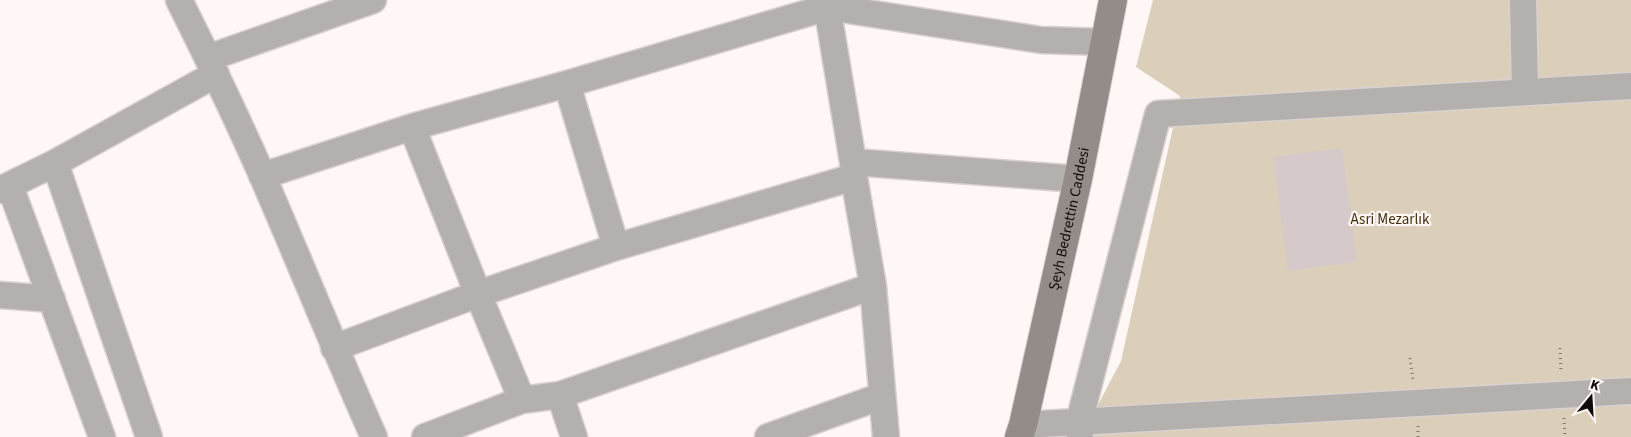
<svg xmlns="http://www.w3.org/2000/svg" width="1631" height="437" font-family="'Source Sans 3',sans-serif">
<rect width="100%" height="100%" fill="#fff7f5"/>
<!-- green -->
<path fill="#dbcfba" d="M 1153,0 L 1631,0 L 1631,437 L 1081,437 L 1121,361 L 1180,96 L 1136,67 Z"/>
<!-- building -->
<path fill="#d6c9ca" d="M 1342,148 L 1357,262 L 1288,271 L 1273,157 Z"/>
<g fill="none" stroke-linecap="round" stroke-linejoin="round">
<defs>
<path id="street" d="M 179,0 C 208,58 236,116 262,175 C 300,262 335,350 374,437
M 826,0 L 853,162 L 854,177 L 873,286 L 886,437
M 1523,0 L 1525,92
M 208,58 L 373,0
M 567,84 L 616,247
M 412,127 L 478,294 L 522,400
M 853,162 L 1078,179
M 55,163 L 149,437
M 262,176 L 412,127 L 567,84 L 828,7 L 1041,40 L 1105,42
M 10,186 L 102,437
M 0,190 L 55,163 L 216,74
M 0,295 L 52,299
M 334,348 L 478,294 L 616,247 L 854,177
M 560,395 L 574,437
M 1023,425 L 1631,391
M 425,437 L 522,400 L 560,395 L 873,286
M 768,437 L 882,396
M 1080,437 L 1079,422 L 1158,114 L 1631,86"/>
<g id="secondary">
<path id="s1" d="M 1019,437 L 1023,425 L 1078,179 L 1113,0"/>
</g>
</defs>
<!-- street casing -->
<use href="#street" stroke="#d9d1cf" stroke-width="29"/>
<!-- secondary casing -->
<use href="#secondary" stroke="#d9d1cf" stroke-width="30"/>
<!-- path -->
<path stroke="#7c7675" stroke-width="3" stroke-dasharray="1 4" stroke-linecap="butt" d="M 1560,348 L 1561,372
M 1410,358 L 1413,380
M 1564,418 L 1565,437
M 1418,426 L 1418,437"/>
<!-- street -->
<use href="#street" stroke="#b4b0ad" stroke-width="26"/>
<!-- secondary -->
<use href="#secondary" stroke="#938c88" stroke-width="28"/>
</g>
<g text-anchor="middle" stroke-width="4.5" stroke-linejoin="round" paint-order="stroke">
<!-- street labels -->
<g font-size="15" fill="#0f0b0a" stroke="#fff7f5">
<text dy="5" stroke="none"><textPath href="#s1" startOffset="224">Şeyh Bedrettin Caddesi</textPath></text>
</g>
<!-- park labels -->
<g font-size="15" fill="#402e08" stroke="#fff7f5">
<text x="1390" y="224">Asri Mezarlık</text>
</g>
</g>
<!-- north arrow -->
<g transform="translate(1591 397) rotate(18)" stroke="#fff7f5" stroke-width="4" paint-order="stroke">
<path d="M0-4L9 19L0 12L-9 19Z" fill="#0f0b0a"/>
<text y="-8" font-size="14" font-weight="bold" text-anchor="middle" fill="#0f0b0a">K</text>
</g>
</svg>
